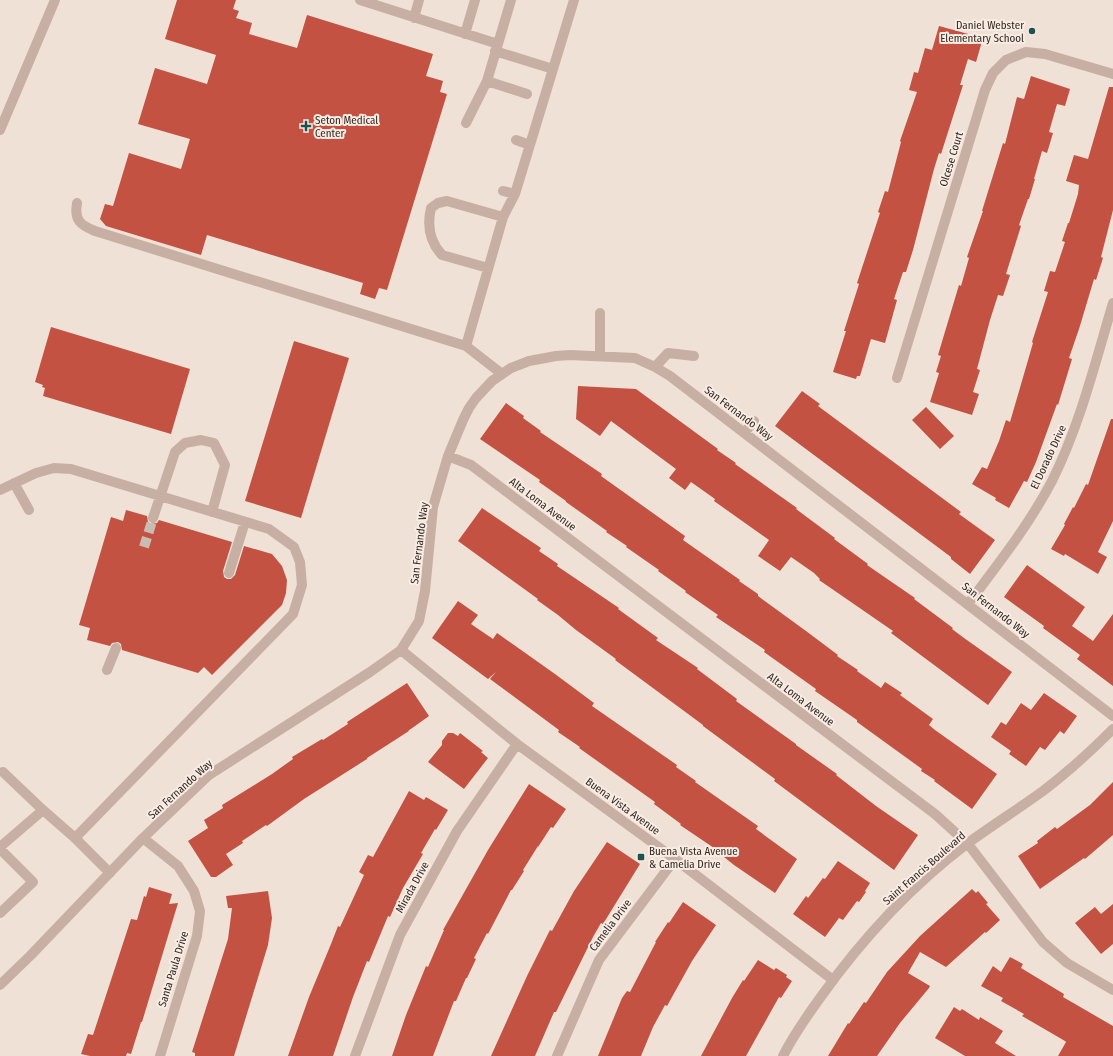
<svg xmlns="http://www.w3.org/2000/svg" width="1113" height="1056" font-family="'Fira Sans Condensed',sans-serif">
<rect width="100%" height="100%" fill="#f0e1d7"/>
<!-- building -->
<path fill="#c35242" d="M 177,0 L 236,0 L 233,9 L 239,11 L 236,18 L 252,23 L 249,34 L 297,48 L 307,15 L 433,54 L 426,76 L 443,81 L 440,92 L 447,94 L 387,290 L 379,288 L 375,299 L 360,294 L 363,283 L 207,235 L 201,255 L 106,226 L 100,219 L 105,204 L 113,206 L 129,153 L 181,169 L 190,139 L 138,124 L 155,68 L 207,84 L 216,55 L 165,39 Z
M 939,26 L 983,38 L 976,62 L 968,59 L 960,85 L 963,85 L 941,154 L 939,153 L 934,169 L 913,250 L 906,272 L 903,272 L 894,299 L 897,300 L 885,343 L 871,339 L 860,376 L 857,376 L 856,379 L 833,372 L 846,331 L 844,331 L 859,284 L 857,283 L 880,213 L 878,212 L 885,191 L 888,192 L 901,142 L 900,141 L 917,92 L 909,90 L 914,72 L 918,73 L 925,48 L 932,50 Z
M 1031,76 L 1070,89 L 1065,106 L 1057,104 L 1049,132 L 1053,133 L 1047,153 L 1042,151 L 1034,179 L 1035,179 L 1029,199 L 1028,199 L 1019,225 L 1021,226 L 1006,274 L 1010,275 L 1003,296 L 998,295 L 990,320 L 977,369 L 980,370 L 973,392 L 979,394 L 972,415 L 930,402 L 939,373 L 936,372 L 941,356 L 938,355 L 959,285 L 961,286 L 969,258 L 967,257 L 983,211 L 982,211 L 1003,143 L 1005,144 L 1017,97 L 1024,99 Z
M 1109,87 L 1113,87 L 1113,210 L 1101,257 L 1103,258 L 1096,280 L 1094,279 L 1079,329 L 1069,358 L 1072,359 L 1058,405 L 1057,404 L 1036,462 L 1027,482 L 1024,481 L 1009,508 L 995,500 L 996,498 L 972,484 L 982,467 L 987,469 L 999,441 L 1006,420 L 1010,422 L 1033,343 L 1032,342 L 1048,292 L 1044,291 L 1050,271 L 1055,272 L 1065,242 L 1062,241 L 1068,223 L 1069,223 L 1078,194 L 1079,185 L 1066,181 L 1074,155 L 1088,159 Z
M 51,327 L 190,369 L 171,434 L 43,396 L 45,388 L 42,387 L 43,385 L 35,382 Z
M 294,341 L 349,358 L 301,518 L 245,501 Z
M 578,386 L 636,389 L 718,449 L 717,450 L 736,463 L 735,464 L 797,508 L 796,509 L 835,538 L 834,539 L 868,564 L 867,565 L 915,598 L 914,599 L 953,628 L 952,629 L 964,638 L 1012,672 L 988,705 L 891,633 L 893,631 L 819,580 L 820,579 L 814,573 L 791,557 L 780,571 L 758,556 L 769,540 L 714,501 L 715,499 L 691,482 L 685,490 L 669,478 L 676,469 L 611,421 L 600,436 L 576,419 Z
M 802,391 L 820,404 L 818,406 L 961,512 L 959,514 L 995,540 L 970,574 L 951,559 L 951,557 L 775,426 Z
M 506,403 L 524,416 L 523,418 L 541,431 L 540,432 L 602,474 L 601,476 L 685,536 L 683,540 L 740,580 L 739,581 L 758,594 L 758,596 L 806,631 L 838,655 L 837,656 L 858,670 L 857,671 L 881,688 L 885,682 L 902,693 L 900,695 L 933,719 L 929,725 L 935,730 L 997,774 L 972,809 L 934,781 L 935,780 L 921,771 L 922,769 L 857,722 L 857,720 L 815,691 L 816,689 L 764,652 L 765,650 L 716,617 L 718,615 L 685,592 L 686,591 L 658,571 L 659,570 L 626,547 L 627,546 L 606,532 L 607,531 L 566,502 L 566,501 L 539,482 L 540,480 L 480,439 Z
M 926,407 L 954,436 L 940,449 L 912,420 Z
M 1111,419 L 1113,419 L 1113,521 L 1098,552 L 1107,557 L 1098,574 L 1065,554 L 1064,556 L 1051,549 L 1065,525 L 1064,524 L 1073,507 L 1074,508 L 1086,484 L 1088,485 Z
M 482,508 L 541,548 L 539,551 L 558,564 L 557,566 L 619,608 L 618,609 L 658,638 L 656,640 L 698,668 L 697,669 L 737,699 L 736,701 L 796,744 L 796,745 L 837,774 L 836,775 L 876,806 L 918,835 L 894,870 L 774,781 L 775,779 L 703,726 L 703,725 L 615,660 L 616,659 L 576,630 L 558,615 L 537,600 L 538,599 L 458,541 Z
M 126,510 L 147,516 L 148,522 L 151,524 L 157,523 L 159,520 L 232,542 L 223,571 L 224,577 L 227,579 L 231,579 L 235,575 L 244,546 L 272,554 L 282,566 L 287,580 L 286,593 L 282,605 L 212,675 L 204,667 L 198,673 L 122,650 L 121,644 L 118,642 L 112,643 L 110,646 L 87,640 L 90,628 L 79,625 L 111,517 L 123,521 Z
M 1027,565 L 1085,607 L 1072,626 L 1093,641 L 1113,614 L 1113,686 L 1077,659 L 1080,655 L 1043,628 L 1044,626 L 1004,597 Z
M 458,601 L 478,615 L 471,624 L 493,639 L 497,633 L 555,674 L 594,703 L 592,706 L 677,765 L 676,767 L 696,781 L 695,782 L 758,826 L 756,829 L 797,859 L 775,893 L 734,865 L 714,849 L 714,848 L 680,825 L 681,824 L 654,804 L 655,802 L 579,748 L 580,747 L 558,732 L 559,730 L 490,679 L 496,672 L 488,679 L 432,638 Z
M 407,683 L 429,716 L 408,731 L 409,731 L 367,758 L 367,759 L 304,799 L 267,826 L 266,825 L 242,841 L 243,843 L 226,854 L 233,865 L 216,877 L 211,877 L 188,841 L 208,828 L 204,820 L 223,808 L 222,805 L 272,774 L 293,759 L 292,757 L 322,739 L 323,740 L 348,724 L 347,722 Z
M 1044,693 L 1077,716 L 1064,734 L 1060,731 L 1045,750 L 1040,747 L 1026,766 L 1009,754 L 1011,751 L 991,737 L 1001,722 L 1006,725 L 1021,703 L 1031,710 Z
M 448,733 L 453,733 L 458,736 L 460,733 L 483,751 L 481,752 L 488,758 L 464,789 L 428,762 L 442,745 L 442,741 Z
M 1113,782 L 1113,835 L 1085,859 L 1084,858 L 1040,889 L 1018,856 L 1038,843 L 1037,841 L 1055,827 L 1057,829 L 1090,805 Z
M 529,784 L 566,809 L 553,828 L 551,827 L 538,847 L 538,846 L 523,870 L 524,871 L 512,890 L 511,890 L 488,934 L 487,933 L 474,958 L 476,959 L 467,978 L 466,978 L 456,1001 L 454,1001 L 433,1056 L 392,1056 L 406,1015 L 426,966 L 428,967 L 444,930 L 443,930 L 488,850 Z
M 409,791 L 424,800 L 426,797 L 448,810 L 436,830 L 435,829 L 421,853 L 423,854 L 403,888 L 390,917 L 388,916 L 369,962 L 367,961 L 353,997 L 333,1056 L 288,1056 L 309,997 L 331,944 L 338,926 L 340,927 L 364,875 L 359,872 L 368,855 L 373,857 Z
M 607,842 L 640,864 L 603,924 L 601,923 L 593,937 L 556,1012 L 554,1012 L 535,1056 L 491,1056 L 527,976 L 550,930 L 552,931 L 574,891 Z
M 838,861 L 870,883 L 865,891 L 866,892 L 859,902 L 857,901 L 843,920 L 839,918 L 825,937 L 793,914 L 806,896 L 808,898 L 823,878 L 825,879 Z
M 149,887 L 172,894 L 169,904 L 178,903 L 142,1022 L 141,1022 L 131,1054 L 127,1053 L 126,1056 L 90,1056 L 81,1054 L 88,1034 L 93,1035 L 131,919 L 137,920 L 144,896 L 146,897 Z
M 972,889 L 976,893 L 978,891 L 988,903 L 986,904 L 1000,920 L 986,933 L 985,932 L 946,967 L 920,952 L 908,973 L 930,986 L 929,988 L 900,1023 L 877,1056 L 828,1056 L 848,1023 L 849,1024 L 864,1002 L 866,1003 L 887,972 L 920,936 Z
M 268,891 L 272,918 L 268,945 L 234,1056 L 195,1056 L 195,1053 L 192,1052 L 228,939 L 232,908 L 228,908 L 226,896 Z
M 683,902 L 716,925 L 692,961 L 667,1006 L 665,1005 L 653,1027 L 641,1056 L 598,1056 L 622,998 L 627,991 L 630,992 L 656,942 L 655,942 L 668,922 L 669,923 Z
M 1113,904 L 1113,944 L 1101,954 L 1075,923 L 1095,907 L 1101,914 Z
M 1010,957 L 1023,964 L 1021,968 L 1064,994 L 1063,997 L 1113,1026 L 1113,1056 L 1058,1056 L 1066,1042 L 1065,1041 L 1022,1016 L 1024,1014 L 1001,1001 L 1003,998 L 981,986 L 993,966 L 1001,972 Z
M 758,960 L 774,970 L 776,968 L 787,975 L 786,977 L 792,981 L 781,998 L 779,997 L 746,1056 L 701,1056 L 732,998 L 743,980 L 744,981 Z
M 954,1007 L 960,1011 L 962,1009 L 979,1020 L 980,1017 L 1003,1031 L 995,1043 L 1016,1056 L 965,1056 L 935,1038 Z"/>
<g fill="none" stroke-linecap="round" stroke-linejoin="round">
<!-- minor-tunnel -->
<path stroke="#cabcb3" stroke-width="10" stroke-dasharray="10 5" stroke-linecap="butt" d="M 144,547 L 153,518"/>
<!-- minor -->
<path stroke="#c7b0a3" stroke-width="10" d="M 360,0 L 498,44
M 414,18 L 419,0
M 465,34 L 475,0
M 495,51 L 553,69
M 487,81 L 527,94
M 466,123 L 487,81 L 511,0
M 0,130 L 55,0
M 516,140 L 530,145
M 503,191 L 515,194
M 77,203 C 74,220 80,225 95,231 L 466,346
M 488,268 L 442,255 C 430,242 427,225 431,208 L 438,203 L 447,201 L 503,217
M 600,313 L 600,356
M 655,367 L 668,353 L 694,356
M 502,374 L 466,346 L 503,217 L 515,194 L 574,0
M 897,378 L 985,90 L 993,73 L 1006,60 L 1026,52 L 1045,54 L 1113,74
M 744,433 L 754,421
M 448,456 L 471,465 L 935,814 L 968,844 L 1043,942 L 1067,963 L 1113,990
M 14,483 L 29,510
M 0,490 L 36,473 L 54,468 L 71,469 L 269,529 L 294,547 L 300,562 L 302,585 L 293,614 L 75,838
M 153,518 L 175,452 L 185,443 L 201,440 L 214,443 L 225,465 L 212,512
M 229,573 L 245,522
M 968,604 C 998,564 1029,525 1052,481 C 1080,425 1095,363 1113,303
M 401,650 L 517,744 L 675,859 L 833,980
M 107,670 L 116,648
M 3,772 L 43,810 L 75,838 L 110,873
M 143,838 L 178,866 L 194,891 L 200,911 L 197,936 L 160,1056
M 0,847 L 43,810
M 0,849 L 33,882 L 0,913
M 0,985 L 30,956 L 143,838 L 209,775 L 370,672 L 401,650 L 419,621 L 425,591 L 433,507 L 448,456 L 463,420 L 469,408 L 476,398 L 492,381 L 511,368 L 529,361 L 556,356 L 570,355 L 635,358 L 655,367 L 670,376 L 1113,716
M 355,1056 L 400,935 L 457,831 L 517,744
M 557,1056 L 599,960 L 675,859
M 783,1056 C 793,1036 807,1016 820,998 C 862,939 911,886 968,843 C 993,825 1018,809 1043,791 C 1068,772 1091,751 1113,729"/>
</g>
<!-- markers -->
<g fill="#1c5250" stroke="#f8ece3" stroke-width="1.5">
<circle cx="1032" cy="31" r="4"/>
<path d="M304 120h4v4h4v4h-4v4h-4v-4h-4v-4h4z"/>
<rect x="637" y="853" width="8" height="8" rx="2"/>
</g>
<g text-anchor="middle" stroke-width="4" stroke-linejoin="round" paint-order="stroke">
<!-- poi labels -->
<g font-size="11" fill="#322825" stroke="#f8ece3" text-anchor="start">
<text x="1024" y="29" text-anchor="end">Daniel Webster<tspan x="1024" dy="13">Elementary School</tspan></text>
<text x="315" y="124">Seton Medical<tspan x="315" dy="13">Center</tspan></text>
<text x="649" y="855">Buena Vista Avenue<tspan x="649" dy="13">&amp; Camelia Drive</tspan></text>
</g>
<!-- street labels -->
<g font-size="11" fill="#322825" stroke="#f8ece3">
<text transform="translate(951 159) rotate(-73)" y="4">Olcese Court</text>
<text transform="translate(739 413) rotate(37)" y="4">San Fernando Way</text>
<text transform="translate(1048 457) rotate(-65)" y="4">El Dorado Drive</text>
<text transform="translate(543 504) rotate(37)" y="4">Alta Loma Avenue</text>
<text transform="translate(419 543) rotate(-83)" y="4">San Fernando Way</text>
<text transform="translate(996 610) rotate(38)" y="4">San Fernando Way</text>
<text transform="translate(801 699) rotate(37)" y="4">Alta Loma Avenue</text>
<text transform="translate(180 789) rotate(-42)" y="4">San Fernando Way</text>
<text transform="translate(623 806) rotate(36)" y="4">Buena Vista Avenue</text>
<text transform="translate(924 868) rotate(-41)" y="4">Saint Francis Boulevard</text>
<text transform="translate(412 887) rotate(-61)" y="4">Mirada Drive</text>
<text transform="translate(610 925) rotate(-53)" y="4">Camelia Drive</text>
<text transform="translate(173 969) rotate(-73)" y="4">Santa Paula Drive</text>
</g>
</g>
</svg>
